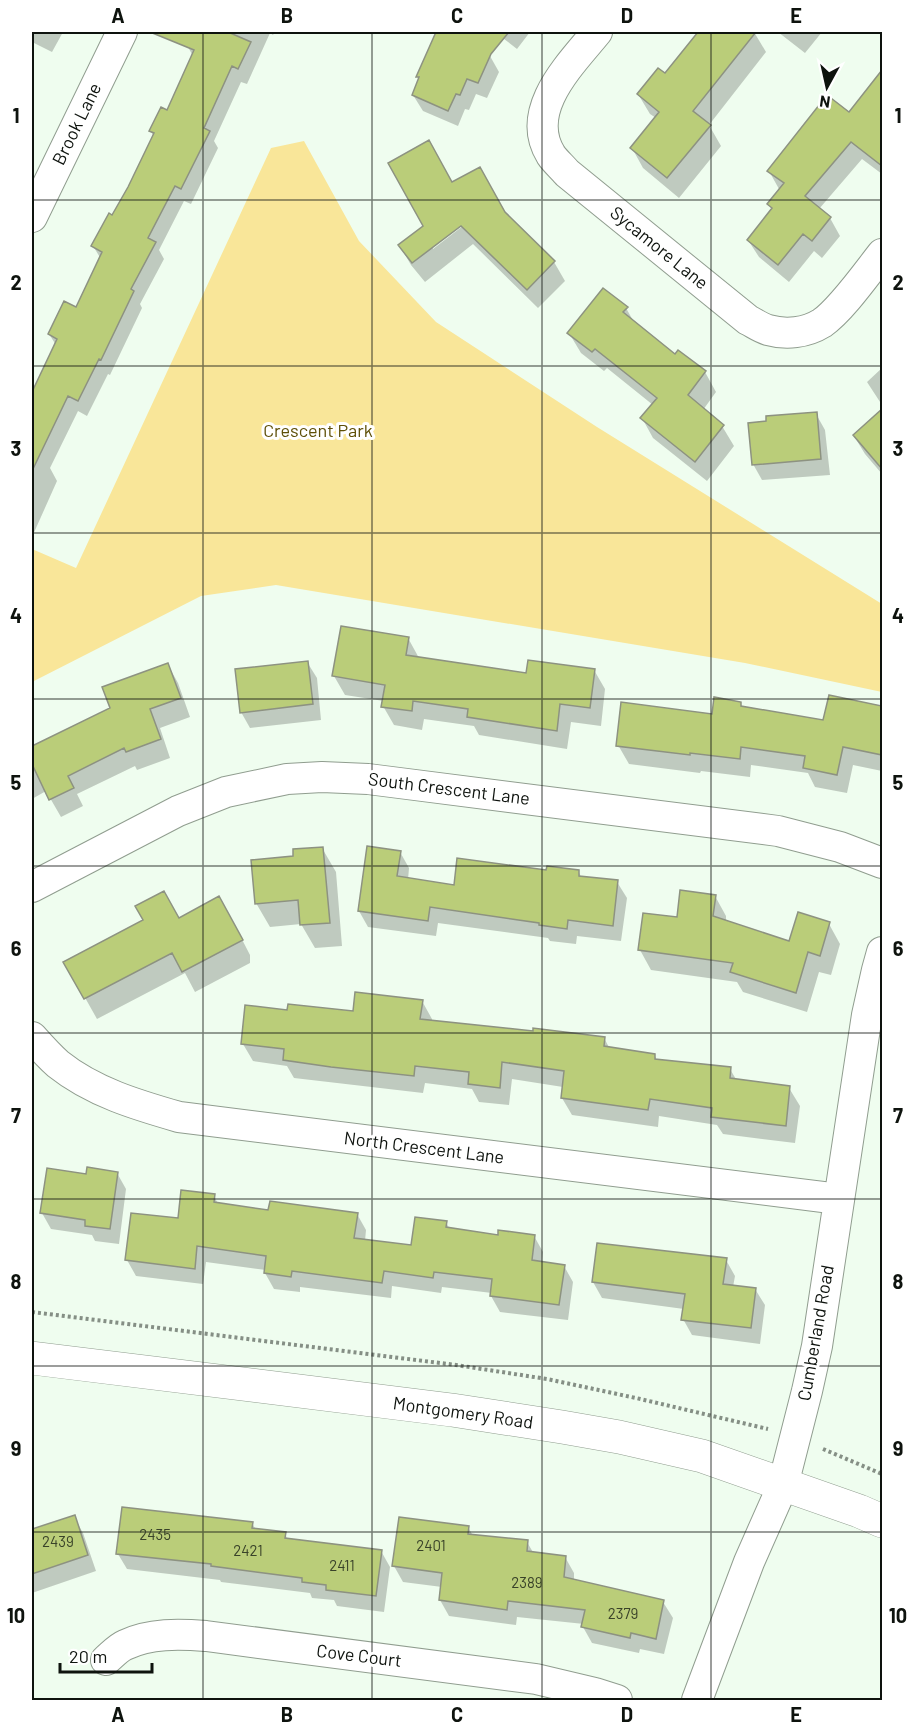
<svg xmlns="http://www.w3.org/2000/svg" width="914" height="1732" font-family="Barlow,sans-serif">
<rect width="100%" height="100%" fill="#effdef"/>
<!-- green -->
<path fill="#f9e699" d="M 304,141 L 359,241 L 436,322 L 597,427 L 882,604 L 882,692 L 745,663 L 276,585 L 201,596 L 32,682 L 32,549 L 76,568 L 271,148 Z"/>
<!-- shadow -->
<path fill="#0003" fill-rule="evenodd" d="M 32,32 L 63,32 L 52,52 L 32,42 Z
M 195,32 L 275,32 L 273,35 L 270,33 L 247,84 L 241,82 L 214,141 L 218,148 L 191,204 L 184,201 L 159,250 L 164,259 L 140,304 L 142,308 L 110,375 L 108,374 L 87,416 L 78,411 L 50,468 L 57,481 L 32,537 L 32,395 L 56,345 L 49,334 L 77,309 L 101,259 L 93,246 L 113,217 L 154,137 L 151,131 L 168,112 L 193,56 L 188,47 Z
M 495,32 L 530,32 L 517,49 Z
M 698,32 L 754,32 L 766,52 L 709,125 L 721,146 L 679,198 L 643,168 L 632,148 L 656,118 L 650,114 L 638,94 L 665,75 L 699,33 Z
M 778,32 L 822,32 L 805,53 Z
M 490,56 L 499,72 L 487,98 L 476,94 L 469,110 L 465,109 L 458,126 L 423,111 L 413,95 L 420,80 L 418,76 Z
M 882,73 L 882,174 L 862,159 L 819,209 L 830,218 L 840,236 L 822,258 L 814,251 L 789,282 L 759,257 L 748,240 L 772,210 L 769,204 L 779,189 L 769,171 L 849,114 Z
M 452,184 L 504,213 L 554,262 L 565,281 L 538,308 L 473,244 L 425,282 L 411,265 L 400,246 L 425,226 ZM 466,220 L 468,222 L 433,249 L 433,246 Z
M 626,308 L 635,324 L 675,356 L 705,372 L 716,392 L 703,410 L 722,426 L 734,446 L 707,481 L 653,438 L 642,418 L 653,405 L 607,368 L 604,371 L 581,353 L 569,333 Z
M 882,368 L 882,405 L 867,382 Z
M 882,411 L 882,474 L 865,454 L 854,436 Z
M 816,414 L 825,430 L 830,475 L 762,480 L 753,464 L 768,423 Z
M 408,638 L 419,658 L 528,674 L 594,670 L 605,689 L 601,726 L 571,722 L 567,749 L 479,735 L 474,726 L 424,719 L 422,730 L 394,725 L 383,706 L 384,701 L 345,695 L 334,676 Z
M 307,662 L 317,678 L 321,720 L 250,728 L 241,712 Z
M 168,665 L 178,683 L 190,717 L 160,728 L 170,758 L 137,770 L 135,766 L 77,794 L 83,806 L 61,817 L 46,791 L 32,799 L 32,747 L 111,709 Z
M 830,696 L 882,707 L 882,771 L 853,765 L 847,793 L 815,787 L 808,773 L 751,765 L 750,777 L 701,771 L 700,773 L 629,764 L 618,745 L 714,716 L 740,703 L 743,708 L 824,721 Z
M 322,848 L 336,872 L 342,946 L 315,948 L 301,924 L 270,927 L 256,903 L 295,858 Z
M 400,852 L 409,868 L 408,880 L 455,887 L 548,871 L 578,871 L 582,878 L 617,882 L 627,898 L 621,941 L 577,936 L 576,944 L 550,941 L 548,938 L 438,923 L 436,936 L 368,927 L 359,911 Z
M 715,896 L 726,916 L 726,922 L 790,943 L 829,924 L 840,944 L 831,975 L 819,972 L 807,1012 L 743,992 L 737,982 L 651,970 L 640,950 L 678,918 Z
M 231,918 L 250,955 L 250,963 L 195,992 L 185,973 L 97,1019 L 65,962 L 179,920 Z
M 422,1001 L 432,1019 L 432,1021 L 604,1038 L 610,1049 L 654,1055 L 658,1061 L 730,1069 L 737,1081 L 789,1088 L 800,1106 L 795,1143 L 723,1134 L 717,1125 L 659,1116 L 658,1127 L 572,1115 L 562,1098 L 563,1087 L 512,1079 L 509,1105 L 479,1102 L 472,1089 L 425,1083 L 423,1093 L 294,1078 L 287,1066 L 253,1061 L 243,1044 L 288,1011 L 354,1013 Z
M 32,1144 L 34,1149 L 32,1170 Z
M 117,1173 L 126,1189 L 119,1244 L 95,1241 L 92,1235 L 51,1229 L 42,1213 L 87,1176 Z
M 214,1196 L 218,1204 L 270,1211 L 357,1214 L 366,1230 L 365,1241 L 413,1247 L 446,1222 L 450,1230 L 499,1236 L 534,1236 L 543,1252 L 542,1263 L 564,1266 L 573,1282 L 568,1320 L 500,1312 L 491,1296 L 492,1293 L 442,1287 L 441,1293 L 392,1286 L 391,1298 L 300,1287 L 300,1292 L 274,1289 L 265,1273 L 266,1270 L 206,1262 L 203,1284 L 136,1276 L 127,1260 Z
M 726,1260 L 735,1276 L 733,1287 L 755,1289 L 765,1305 L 760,1344 L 692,1335 L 683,1319 L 684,1309 L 602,1298 L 593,1282 Z
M 74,1517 L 83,1533 L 96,1571 L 32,1593 L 32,1531 Z
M 252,1523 L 256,1530 L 285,1534 L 288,1540 L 381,1551 L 390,1567 L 384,1612 L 337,1606 L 334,1600 L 312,1598 L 310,1593 L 221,1582 L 220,1580 L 127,1569 L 118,1554 Z
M 468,1527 L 473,1536 L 527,1542 L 534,1554 L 565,1557 L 574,1573 L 574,1581 L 663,1602 L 673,1618 L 664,1654 L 640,1649 L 639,1653 L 592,1643 L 583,1627 L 584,1624 L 517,1617 L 516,1625 L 449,1616 L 440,1600 L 442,1587 L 403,1582 L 394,1566 Z"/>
<!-- building -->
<path fill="#bacd79" stroke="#8d9281" stroke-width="1.5" d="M 150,32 L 228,32 L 251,42 L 238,69 L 232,66 L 204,128 L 210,131 L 181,189 L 175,186 L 148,238 L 156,242 L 131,289 L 134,291 L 101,360 L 99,359 L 78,401 L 68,396 L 32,471 L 32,392 L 57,339 L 48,334 L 64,301 L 76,307 L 102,252 L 91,246 L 109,213 L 112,215 L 128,187 L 154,133 L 149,131 L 161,107 L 167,110 L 194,50 Z
M 436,32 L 509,32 L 491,54 L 478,83 L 467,79 L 460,95 L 456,94 L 448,111 L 412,95 L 419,77 L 416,77 Z
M 698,32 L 756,32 L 693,111 L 711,125 L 667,178 L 630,148 L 659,112 L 637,94 L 658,68 L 665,73 Z
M 882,70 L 882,166 L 851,142 L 805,196 L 831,217 L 812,241 L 803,234 L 778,265 L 747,240 L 772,208 L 767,204 L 784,183 L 767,171 L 827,95 L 849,112 Z
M 429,140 L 452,182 L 480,167 L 505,212 L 555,261 L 527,290 L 461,226 L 412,263 L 398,245 L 423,226 L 388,163 Z
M 603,288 L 628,307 L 623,312 L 675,354 L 678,350 L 706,371 L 688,395 L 724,425 L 695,462 L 640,418 L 657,398 L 595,349 L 592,352 L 567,333 Z
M 882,409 L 882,469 L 853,435 Z
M 817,412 L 821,459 L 752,465 L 748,423 L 766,421 L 766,416 Z
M 341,626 L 409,637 L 406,655 L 526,673 L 528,660 L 595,669 L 590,708 L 560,704 L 557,731 L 467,717 L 468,709 L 413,701 L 412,711 L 381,707 L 385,685 L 332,676 Z
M 308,661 L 313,704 L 240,713 L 235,669 Z
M 168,663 L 181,698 L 150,709 L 161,739 L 126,752 L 124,748 L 68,776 L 74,788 L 49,800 L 32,764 L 32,746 L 110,708 L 102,687 Z
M 829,695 L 882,706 L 882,755 L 843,747 L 837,775 L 803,768 L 805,756 L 741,747 L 740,759 L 690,753 L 690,755 L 616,746 L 621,702 L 712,714 L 714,697 L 741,702 L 741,706 L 823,720 Z
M 367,846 L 401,851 L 397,876 L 454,885 L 457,858 L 546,870 L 547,866 L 579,870 L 579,876 L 618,880 L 613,926 L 568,920 L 567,929 L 539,925 L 539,923 L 430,907 L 428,921 L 358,911 Z
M 323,847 L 330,923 L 300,925 L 298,900 L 255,904 L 251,860 L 293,856 L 293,849 Z
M 680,890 L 716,895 L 713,916 L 789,941 L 798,912 L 830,922 L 820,956 L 808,952 L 796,993 L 730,972 L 733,963 L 638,950 L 643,913 L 677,917 Z
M 164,891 L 179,918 L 219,896 L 243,940 L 182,972 L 172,953 L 84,999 L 63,962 L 143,920 L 135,906 Z
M 355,992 L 423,1000 L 420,1019 L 533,1031 L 533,1028 L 605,1037 L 604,1046 L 655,1054 L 655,1059 L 731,1067 L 730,1078 L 790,1086 L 786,1126 L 711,1117 L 712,1108 L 650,1099 L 648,1110 L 561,1098 L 564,1071 L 502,1062 L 500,1088 L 468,1084 L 469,1072 L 415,1066 L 414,1076 L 331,1067 L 283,1060 L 284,1049 L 241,1044 L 245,1005 L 287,1010 L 288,1004 L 353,1011 Z
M 87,1167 L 118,1172 L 110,1229 L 85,1226 L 85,1220 L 40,1213 L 47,1168 L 86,1174 Z
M 181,1190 L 215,1194 L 214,1202 L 268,1210 L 270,1201 L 358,1213 L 354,1238 L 411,1245 L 415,1217 L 447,1221 L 446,1227 L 498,1235 L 498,1230 L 535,1235 L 532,1260 L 565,1265 L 559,1305 L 490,1296 L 492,1279 L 434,1272 L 433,1278 L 384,1271 L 382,1283 L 292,1271 L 291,1277 L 264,1273 L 266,1256 L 197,1246 L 195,1269 L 125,1260 L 131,1213 L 178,1218 Z
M 597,1243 L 727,1258 L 723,1284 L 756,1288 L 751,1328 L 681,1320 L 685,1294 L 592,1282 Z
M 122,1507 L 253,1522 L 252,1528 L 286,1532 L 285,1538 L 382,1550 L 376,1596 L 326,1590 L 326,1585 L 302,1582 L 302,1578 L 211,1566 L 211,1564 L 116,1554 Z
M 75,1515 L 88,1555 L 32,1574 L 32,1529 Z
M 399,1517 L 469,1526 L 468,1534 L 528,1540 L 527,1551 L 566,1556 L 564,1577 L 664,1600 L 656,1639 L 631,1633 L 630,1638 L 581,1627 L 585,1610 L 508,1601 L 507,1610 L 439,1600 L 442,1573 L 392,1566 Z"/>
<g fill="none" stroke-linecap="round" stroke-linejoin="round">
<defs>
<path id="street" d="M 597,32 C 571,64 523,110 551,155 C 555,161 562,167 567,173 L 748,320 C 754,323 761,328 768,330 C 786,335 806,333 822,323 C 841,310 867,273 882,254
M 32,217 L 122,32
M 32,887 L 178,811 L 226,792 L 287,779 L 322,777 L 368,779 L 778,831 L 840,847 L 882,863
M 32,1037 C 40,1046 49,1056 58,1064 C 93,1092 137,1105 179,1117 L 839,1199
M 106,1660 C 112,1655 118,1648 125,1645 C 150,1633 179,1634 206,1636 L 536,1679 L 595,1693 L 617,1700
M 697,1700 L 749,1562 L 783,1485 L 807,1391 L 817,1346 L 867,1015 L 877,970 L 882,952"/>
<path id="secondary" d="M 32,1358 L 452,1410 L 562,1427 L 619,1437 L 702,1456 L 859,1511 L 882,1521"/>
</defs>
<!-- street casing -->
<use href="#street" stroke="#909d8f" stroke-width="32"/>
<!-- secondary casing -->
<use href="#secondary" stroke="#909d8f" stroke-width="34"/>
<!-- path -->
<path stroke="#858f85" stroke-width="4" stroke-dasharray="3 3" stroke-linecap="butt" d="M 32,1312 L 456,1365 L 547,1379 L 636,1398 L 768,1429
M 823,1449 L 882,1474"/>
<!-- street -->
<use href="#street" stroke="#fff" stroke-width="30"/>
<!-- secondary -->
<use href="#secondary" stroke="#fff" stroke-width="33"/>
</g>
<!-- grid -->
<path fill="none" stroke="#0e130e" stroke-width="1.5" stroke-opacity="0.55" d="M 203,32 L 203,1700M 372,32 L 372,1700M 542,32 L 542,1700M 711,32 L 711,1700M 32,200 L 882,200M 32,366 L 882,366M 32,533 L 882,533M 32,699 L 882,699M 32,866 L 882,866M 32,1033 L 882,1033M 32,1199 L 882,1199M 32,1366 L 882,1366M 32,1532 L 882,1532"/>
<g text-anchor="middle" stroke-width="6" stroke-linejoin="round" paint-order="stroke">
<!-- number labels -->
<g font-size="15" fill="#394229">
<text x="155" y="1540">2435</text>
<text x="58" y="1547">2439</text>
<text x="431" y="1551">2401</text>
<text x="248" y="1556">2421</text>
<text x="342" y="1571">2411</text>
<text x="527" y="1588">2389</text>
<text x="623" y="1619">2379</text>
</g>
<!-- street labels -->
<g font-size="18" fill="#0e130e" stroke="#fff">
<text transform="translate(77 124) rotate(-64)" y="6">Brook Lane</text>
<text transform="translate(659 248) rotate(39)" y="6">Sycamore Lane</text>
<text transform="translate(449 789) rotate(7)" y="6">South Crescent Lane</text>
<text transform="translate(424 1148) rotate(7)" y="6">North Crescent Lane</text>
<text transform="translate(816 1333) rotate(-80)" y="6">Cumberland Road</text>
<text transform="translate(463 1413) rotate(8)" y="6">Montgomery Road</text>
<text transform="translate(359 1656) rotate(7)" y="6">Cove Court</text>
</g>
<!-- park labels -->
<g font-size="18" fill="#5e4f07" stroke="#fff">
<text x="318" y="437">Crescent Park</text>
</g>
</g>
<!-- border -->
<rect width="914" height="1732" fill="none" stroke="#ffffff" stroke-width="66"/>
<!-- north arrow -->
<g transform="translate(827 87) rotate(188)" stroke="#ffffff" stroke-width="4.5" paint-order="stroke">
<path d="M0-4.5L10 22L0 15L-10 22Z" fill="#0e130e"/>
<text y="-9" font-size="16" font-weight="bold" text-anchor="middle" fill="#0e130e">N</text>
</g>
<!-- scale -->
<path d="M60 1663v9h92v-9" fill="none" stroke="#0e130e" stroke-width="3"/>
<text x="69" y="1663" font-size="18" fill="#0e130e" stroke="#ffffff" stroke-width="4.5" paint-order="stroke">20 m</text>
<rect x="33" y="33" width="848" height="1666" fill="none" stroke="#0e130e" stroke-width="2"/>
<g font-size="20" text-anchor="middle" font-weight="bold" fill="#0e130e">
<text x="118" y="23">A</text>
<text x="287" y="23">B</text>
<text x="457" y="23">C</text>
<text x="627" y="23">D</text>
<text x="796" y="23">E</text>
<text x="16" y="123">1</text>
<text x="898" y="123">1</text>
<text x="16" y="290">2</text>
<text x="898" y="290">2</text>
<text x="16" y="456">3</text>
<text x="898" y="456">3</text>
<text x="16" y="623">4</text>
<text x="898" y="623">4</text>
<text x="16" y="790">5</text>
<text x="898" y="790">5</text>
<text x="16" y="956">6</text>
<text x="898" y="956">6</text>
<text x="16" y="1123">7</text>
<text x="898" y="1123">7</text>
<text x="16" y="1289">8</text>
<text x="898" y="1289">8</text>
<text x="16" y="1456">9</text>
<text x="898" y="1456">9</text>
<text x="16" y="1623">10</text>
<text x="898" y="1623">10</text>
<text x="118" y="1722">A</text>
<text x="287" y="1722">B</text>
<text x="457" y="1722">C</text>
<text x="627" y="1722">D</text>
<text x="796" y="1722">E</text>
</g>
</svg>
